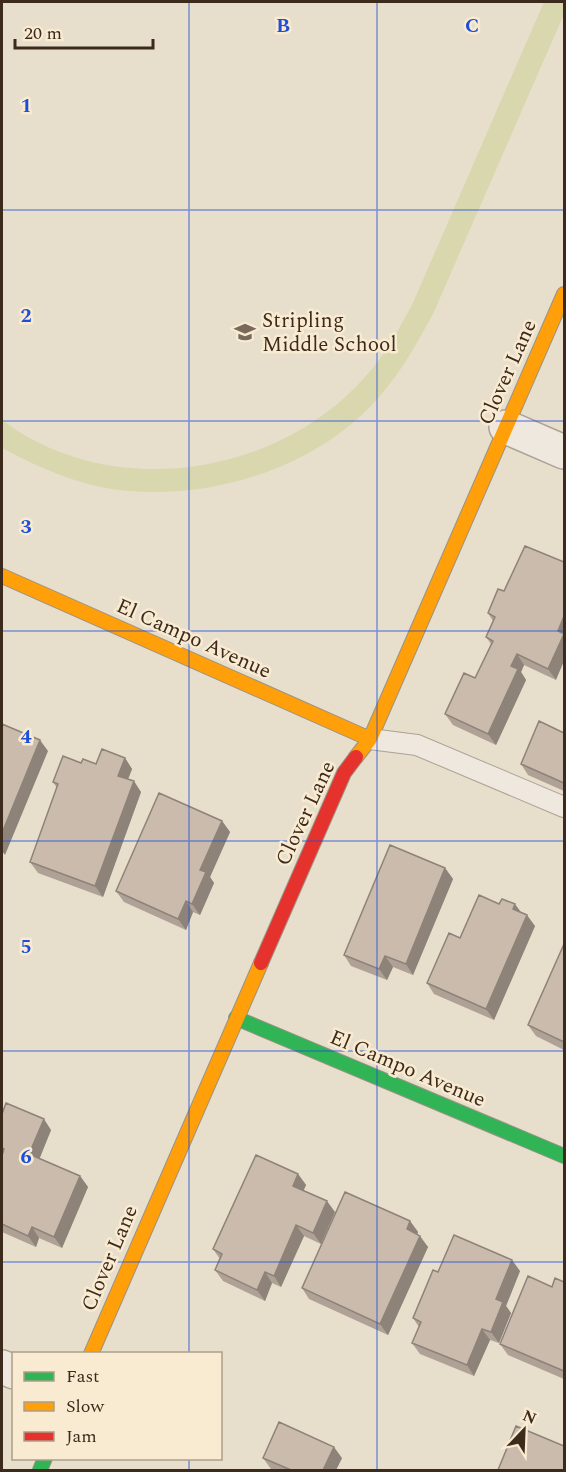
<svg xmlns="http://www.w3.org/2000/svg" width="566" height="1472" font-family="Spectral,serif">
<rect width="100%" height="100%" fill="#e7decc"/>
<!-- pitch -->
<path fill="#d9d7ad" d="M 544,2 L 564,2 L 564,14 L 433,314 C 418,341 404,367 384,391 C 325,464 222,498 130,491 C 84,488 42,469 2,448 L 2,420 C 110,502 277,477 365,377 C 385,356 398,330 412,305 Z"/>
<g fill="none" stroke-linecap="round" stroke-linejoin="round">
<defs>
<path id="lane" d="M 370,739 L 417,745 L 564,807"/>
<path id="street" d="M 506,427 L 564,452
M 2,1367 L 14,1372"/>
<path id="fast" d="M 236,1018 L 564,1156
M 40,1470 L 45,1458"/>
<path id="slow" d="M 2,576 L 370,739
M 356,757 L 370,739 L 564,294
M 91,1354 L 261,963"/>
<path id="jam" d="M 261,963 L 344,773 L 356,757"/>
</defs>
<!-- lane casing -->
<use href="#lane" stroke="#aca295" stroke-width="22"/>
<!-- street casing -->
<use href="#street" stroke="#aca295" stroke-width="36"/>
<!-- fast casing -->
<use href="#fast" stroke="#9b9285" stroke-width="16"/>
<!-- slow casing -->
<use href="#slow" stroke="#9b9285" stroke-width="16"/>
<!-- jam casing -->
<use href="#jam" stroke="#9b9285" stroke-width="16"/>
<!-- lane -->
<use href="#lane" stroke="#eee8df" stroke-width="20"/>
<!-- street -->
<use href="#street" stroke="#eee8df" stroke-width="33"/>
<!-- fast -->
<use href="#fast" stroke="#30b455" stroke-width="14"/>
<!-- slow -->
<use href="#slow" stroke="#ff9f0a" stroke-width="14"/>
<!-- jam -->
<use href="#jam" stroke="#e5322d" stroke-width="14"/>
</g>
<!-- wall -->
<path fill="#afa195" d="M 498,589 L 556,680 L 524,665 L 521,672 L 526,680 L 496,745 L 453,725 L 445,714 L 475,678 L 491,644 L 486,637 L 493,621 L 488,613 Z
M 564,733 L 564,791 L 528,775 L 521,764 Z
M 125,758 L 132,769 L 128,779 L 141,792 L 103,897 L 38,873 L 30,862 L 57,788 L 53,782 L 81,763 L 96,764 Z
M 222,821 L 230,832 L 210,877 L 214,883 L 200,915 L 193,912 L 186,930 L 124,902 L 116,891 Z
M 445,868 L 453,879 L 413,975 L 393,967 L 387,980 L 351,966 L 344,955 Z
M 499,904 L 521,913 L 535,926 L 494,1020 L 434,994 L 427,983 L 460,938 Z
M 564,944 L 564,1050 L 536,1036 L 528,1025 Z
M 2,1114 L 51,1130 L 39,1159 L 80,1176 L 88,1187 L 62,1248 L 39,1238 L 36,1247 L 2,1232 Z
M 298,1174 L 306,1185 L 303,1190 L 335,1212 L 321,1244 L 304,1236 L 281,1287 L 272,1283 L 265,1301 L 223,1281 L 215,1270 L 220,1259 L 213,1249 Z
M 410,1221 L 418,1232 L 417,1234 L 428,1247 L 388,1335 L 309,1299 L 302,1288 Z
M 520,1271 L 506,1306 L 511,1313 L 499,1343 L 490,1340 L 474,1376 L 420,1354 L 412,1343 L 419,1327 L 413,1318 L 438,1272 Z
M 564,1282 L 564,1379 L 508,1355 L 500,1344 L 552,1287 Z
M 263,1458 L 342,1458 L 336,1470 L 274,1470 L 271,1469 Z"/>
<!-- shaded-wall -->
<path fill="#8e8379" d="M 564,616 L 564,661 L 556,680 L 548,669 L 558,631 Z
M 517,654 L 524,665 L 521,672 L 526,680 L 496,745 L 488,734 L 511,666 Z
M 40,740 L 48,751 L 5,855 L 2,851 L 2,833 Z
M 125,758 L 132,769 L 125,787 L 118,776 Z
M 134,781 L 141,792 L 103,897 L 95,886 Z
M 222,821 L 230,832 L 210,877 L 214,883 L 200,915 L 192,904 L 200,870 Z
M 445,868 L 453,879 L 413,975 L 406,964 Z
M 186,901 L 193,912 L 186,930 L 178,919 Z
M 515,904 L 523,915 L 513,909 Z
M 527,915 L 535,926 L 494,1020 L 486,1009 Z
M 385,956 L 393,967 L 387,980 L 379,969 Z
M 44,1119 L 51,1130 L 37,1165 L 29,1154 Z
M 298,1174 L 306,1185 L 301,1197 L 293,1186 Z
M 80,1176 L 88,1187 L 62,1248 L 54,1237 Z
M 327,1201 L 335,1212 L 321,1244 L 313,1233 Z
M 410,1221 L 418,1232 L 415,1240 L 407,1229 Z
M 296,1225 L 304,1236 L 281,1287 L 274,1276 Z
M 32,1227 L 39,1238 L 36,1247 L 28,1236 Z
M 420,1236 L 428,1247 L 388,1335 L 380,1324 Z
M 512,1260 L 520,1271 L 506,1306 L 511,1313 L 499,1343 L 491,1332 L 496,1299 Z
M 265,1272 L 272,1283 L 265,1301 L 257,1290 Z
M 482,1329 L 490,1340 L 474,1376 L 467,1365 Z
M 334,1447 L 342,1458 L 336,1470 L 323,1470 Z"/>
<!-- building -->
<path fill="#cbbbad" stroke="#8e8379" stroke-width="1.5" d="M 525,546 L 564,562 L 564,616 L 558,631 L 564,634 L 548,669 L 517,654 L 511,666 L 518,669 L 488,734 L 445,714 L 464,673 L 475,678 L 493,641 L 486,637 L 495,617 L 488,613 L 498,589 L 504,591 Z
M 539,721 L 564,733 L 564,783 L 521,764 Z
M 2,724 L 40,740 L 2,833 Z
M 102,749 L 125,758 L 118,776 L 134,781 L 95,886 L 30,862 L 58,784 L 53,782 L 63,756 L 81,763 L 83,759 L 96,764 Z
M 159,793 L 222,821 L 200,870 L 206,872 L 192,904 L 186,901 L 178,919 L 116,891 Z
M 390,845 L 445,868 L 406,964 L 385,956 L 379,969 L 344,955 Z
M 479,895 L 499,904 L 502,899 L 515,904 L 513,909 L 527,915 L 486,1009 L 427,983 L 449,933 L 460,938 Z
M 564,944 L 564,1042 L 528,1025 Z
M 6,1103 L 44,1119 L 29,1154 L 80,1176 L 54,1237 L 32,1227 L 28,1236 L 2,1224 L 2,1156 L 4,1149 L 2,1148 L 2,1114 Z
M 256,1155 L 298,1174 L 293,1186 L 327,1201 L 313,1233 L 296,1225 L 274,1276 L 265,1272 L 257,1290 L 215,1270 L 222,1254 L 213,1249 Z
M 345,1192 L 410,1221 L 407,1229 L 420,1236 L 380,1324 L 302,1288 Z
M 454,1235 L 512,1260 L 496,1299 L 503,1302 L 491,1332 L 482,1329 L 467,1365 L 412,1343 L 421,1322 L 413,1318 L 433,1270 L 438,1272 Z
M 528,1276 L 552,1287 L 555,1278 L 564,1282 L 564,1371 L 500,1344 Z
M 279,1422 L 334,1447 L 323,1470 L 291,1470 L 263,1458 Z
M 516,1426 L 564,1446 L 564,1470 L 498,1470 Z"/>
<!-- grid -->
<path fill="none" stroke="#1d4ed8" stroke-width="1.5" stroke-opacity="0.55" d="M 189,2 L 189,1354M 377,2 L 377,1470M 2,210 L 564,210M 2,421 L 564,421M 2,631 L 564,631M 2,841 L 564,841M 2,1051 L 564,1051M 2,1262 L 564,1262M 189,1458 L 189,1470"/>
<!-- icons -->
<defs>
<symbol id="school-bare" viewBox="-9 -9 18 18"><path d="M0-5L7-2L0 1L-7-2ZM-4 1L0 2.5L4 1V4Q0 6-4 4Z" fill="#78695a" stroke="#f9ebd1" stroke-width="2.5" paint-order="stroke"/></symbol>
</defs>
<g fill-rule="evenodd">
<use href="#school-bare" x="230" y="317" width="30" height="30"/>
</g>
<g text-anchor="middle" stroke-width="5" stroke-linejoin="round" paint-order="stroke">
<!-- poi labels -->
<g font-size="21" fill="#3c2a1c" stroke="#f9ebd1" text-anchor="start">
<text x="262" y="327">Stripling<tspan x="262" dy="24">Middle School</tspan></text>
</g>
<!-- street labels -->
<g font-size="21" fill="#3c2a1c" stroke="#f9ebd1">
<text transform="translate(507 372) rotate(-66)" y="7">Clover Lane</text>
<text transform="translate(194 638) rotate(24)" y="7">El Campo Avenue</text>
<text transform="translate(305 813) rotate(-65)" y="7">Clover Lane</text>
<text transform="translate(408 1068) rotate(23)" y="7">El Campo Avenue</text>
<text transform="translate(109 1258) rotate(-67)" y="7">Clover Lane</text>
</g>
</g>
<g font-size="20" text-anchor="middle" font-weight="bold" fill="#1d4ed8" stroke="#f9ebd1" stroke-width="5" stroke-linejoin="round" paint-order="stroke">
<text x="283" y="32">B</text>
<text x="472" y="32">C</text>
<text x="26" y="112">1</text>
<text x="26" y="322">2</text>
<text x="26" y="533">3</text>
<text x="26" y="743">4</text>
<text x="26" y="953">5</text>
<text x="26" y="1163">6</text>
</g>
<!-- border -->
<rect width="566" height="1472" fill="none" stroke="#3c2a1c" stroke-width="6"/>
<!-- legend -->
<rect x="12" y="1352" width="210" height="108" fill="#f9ebd1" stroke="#ad9e89" stroke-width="1.5"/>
<rect x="24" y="1372" width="30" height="9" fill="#30b455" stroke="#ad9e89" stroke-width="1.5"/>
<text x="66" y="1382" font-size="18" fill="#3c2a1c">Fast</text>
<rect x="24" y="1402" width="30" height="9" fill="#ff9f0a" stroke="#ad9e89" stroke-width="1.5"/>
<text x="66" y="1412" font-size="18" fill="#3c2a1c">Slow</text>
<rect x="24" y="1432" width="30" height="9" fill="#e5322d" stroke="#ad9e89" stroke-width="1.5"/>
<text x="66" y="1442" font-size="18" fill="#3c2a1c">Jam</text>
<!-- north arrow -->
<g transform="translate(524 1430) rotate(23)" stroke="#f9ebd1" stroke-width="4.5" paint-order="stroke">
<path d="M0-4.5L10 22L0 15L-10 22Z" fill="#3c2a1c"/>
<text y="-9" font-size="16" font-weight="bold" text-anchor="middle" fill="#3c2a1c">N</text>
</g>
<!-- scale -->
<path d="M15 39v9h138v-9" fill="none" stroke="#3c2a1c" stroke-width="3"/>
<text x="24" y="39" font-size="18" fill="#3c2a1c" stroke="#f9ebd1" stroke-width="4.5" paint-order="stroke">20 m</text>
</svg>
